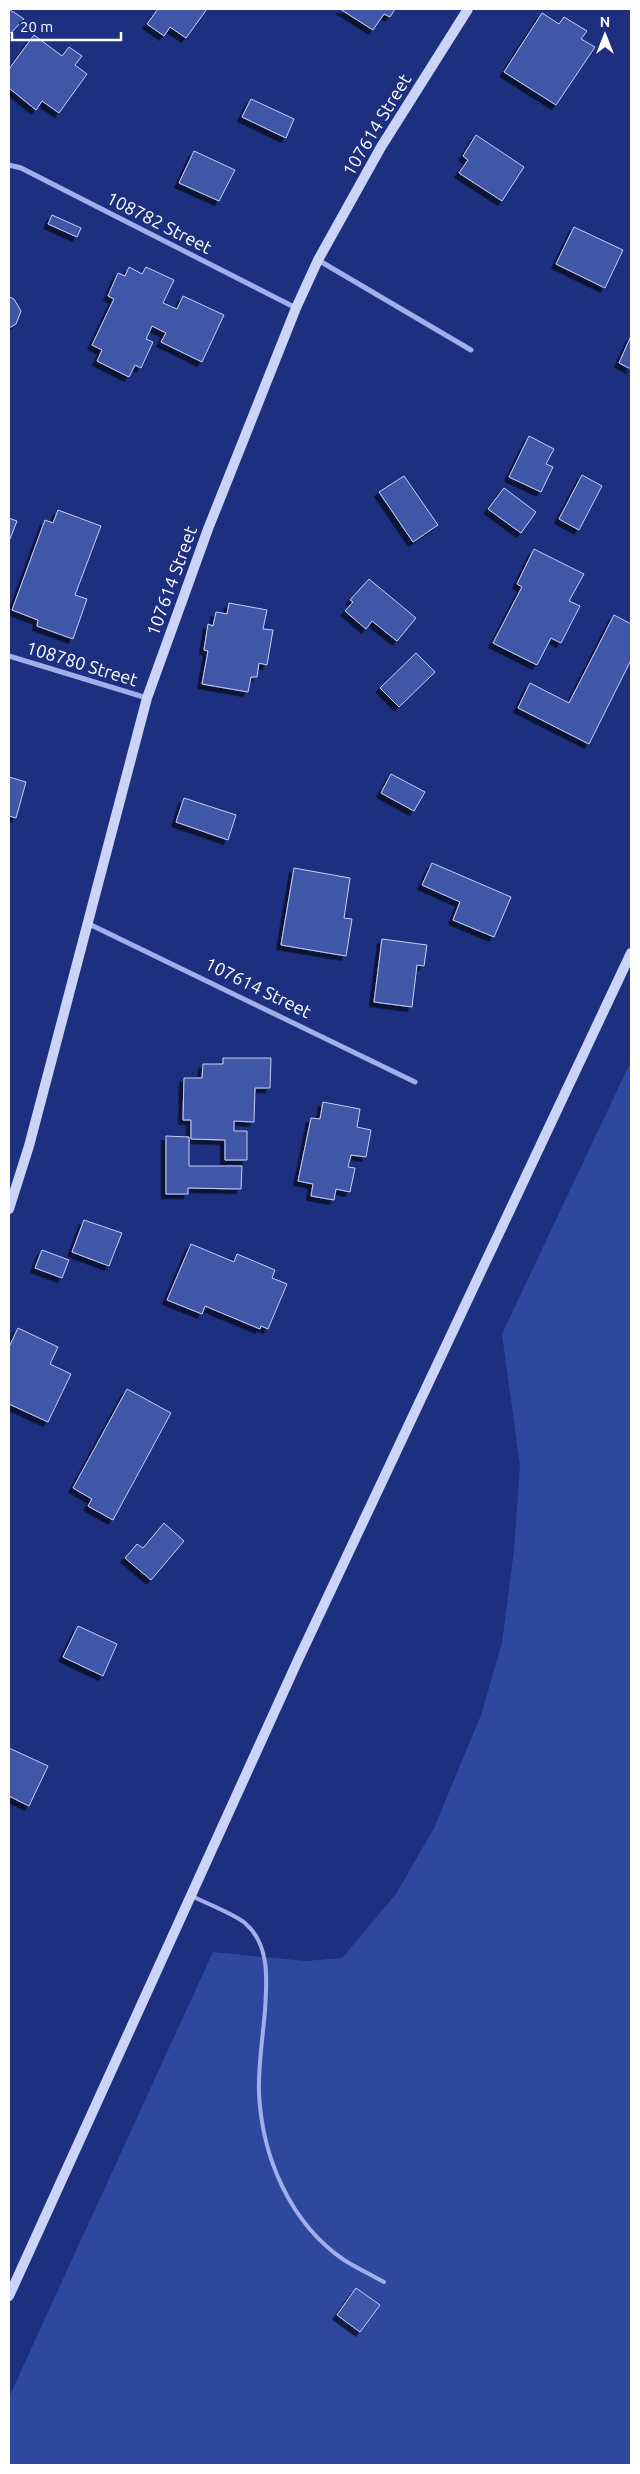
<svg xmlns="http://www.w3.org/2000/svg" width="640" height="2474" font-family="Ubuntu,sans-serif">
<defs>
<filter id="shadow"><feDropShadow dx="-4.5" dy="4.5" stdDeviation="0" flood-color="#0009"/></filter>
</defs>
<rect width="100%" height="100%" fill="#1d307f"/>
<!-- green -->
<path fill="#2f479d" d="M 631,1061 L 631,2465 L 9,2465 L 9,2397 L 213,1952 L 306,1961 L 342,1958 L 396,1894 L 434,1828 L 481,1715 L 502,1643 L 514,1550 L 520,1466 L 502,1334 Z"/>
<!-- building -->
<path fill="#4156a7" stroke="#c4cef7" filter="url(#shadow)" d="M 9,9 L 24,19 L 11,33 L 9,31 Z
M 158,9 L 207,9 L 186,38 L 170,27 L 164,36 L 147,24 Z
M 340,9 L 395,9 L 390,17 L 384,14 L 373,30 Z
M 542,13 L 559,24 L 564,17 L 587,31 L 581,39 L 595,47 L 556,105 L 504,72 Z
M 34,35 L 62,56 L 69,47 L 82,56 L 75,65 L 87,74 L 59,113 L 42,101 L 36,110 L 9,88 L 9,69 Z
M 251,99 L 294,119 L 286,138 L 242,117 Z
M 476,135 L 524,167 L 502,201 L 459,173 L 468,160 L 463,156 Z
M 194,151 L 235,170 L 219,201 L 179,183 Z
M 52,215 L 81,228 L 77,237 L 48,224 Z
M 574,227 L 623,250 L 605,288 L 556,264 Z
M 129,267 L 142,274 L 146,267 L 174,280 L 163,303 L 177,309 L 183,296 L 224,315 L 202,362 L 161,342 L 166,333 L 152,326 L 146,339 L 153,342 L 141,368 L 135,365 L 129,377 L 97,361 L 102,350 L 92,345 L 114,299 L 108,296 L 118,273 L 125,276 Z
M 9,297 L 14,299 L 21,311 L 16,324 L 9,328 Z
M 631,336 L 631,369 L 619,363 Z
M 529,436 L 554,449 L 546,464 L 553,467 L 541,492 L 509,477 Z
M 582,475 L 602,486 L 579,530 L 559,519 Z
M 404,476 L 438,525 L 413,542 L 379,492 Z
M 504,488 L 536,512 L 521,533 L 488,509 Z
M 58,510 L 101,526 L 75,595 L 87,599 L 73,639 L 37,626 L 38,620 L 12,610 L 45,520 L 53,523 Z
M 9,518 L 17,521 L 10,539 L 9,538 Z
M 534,549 L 584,574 L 569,601 L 580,606 L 561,643 L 551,638 L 537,665 L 493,643 L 522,587 L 517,584 Z
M 369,579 L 416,618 L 397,641 L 372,621 L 366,629 L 345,611 L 353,602 L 350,600 Z
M 229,603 L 267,610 L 263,629 L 273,630 L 267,665 L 259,663 L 257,677 L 251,677 L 248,692 L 202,684 L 208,651 L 204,650 L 208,624 L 213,626 L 216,612 L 227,614 Z
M 614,615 L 631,624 L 631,660 L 589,744 L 518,708 L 530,683 L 569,703 Z
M 416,653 L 435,672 L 399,707 L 380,688 Z
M 391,774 L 425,792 L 414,811 L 381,793 Z
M 9,777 L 26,782 L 16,818 L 9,816 Z
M 184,798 L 236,815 L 228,840 L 176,822 Z
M 432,863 L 511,897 L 494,937 L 453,920 L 460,902 L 422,885 Z
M 294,868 L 350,878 L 344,918 L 352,919 L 346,956 L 281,945 Z
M 382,939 L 427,945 L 424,966 L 417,965 L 412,1007 L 374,1002 Z
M 223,1058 L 271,1058 L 270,1088 L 255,1088 L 254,1122 L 234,1121 L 234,1131 L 247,1131 L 247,1160 L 225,1160 L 225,1140 L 191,1139 L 191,1120 L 183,1120 L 184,1078 L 202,1078 L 203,1064 L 223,1064 Z
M 323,1102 L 360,1109 L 357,1127 L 371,1130 L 366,1157 L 351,1155 L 348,1167 L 355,1168 L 350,1192 L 336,1189 L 334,1200 L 311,1196 L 313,1184 L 298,1181 L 311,1118 L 320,1119 Z
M 166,1136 L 189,1137 L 189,1166 L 242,1166 L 241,1189 L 188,1188 L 188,1194 L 166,1194 Z
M 84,1220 L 122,1233 L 109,1266 L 72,1252 Z
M 191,1244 L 234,1262 L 237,1254 L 275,1270 L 272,1278 L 287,1284 L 268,1329 L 261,1326 L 260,1329 L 205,1306 L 202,1314 L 167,1300 Z
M 42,1250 L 69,1260 L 62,1278 L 35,1268 Z
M 18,1328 L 58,1347 L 50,1364 L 71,1374 L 48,1422 L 9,1404 L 9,1347 Z
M 127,1389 L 171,1413 L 113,1520 L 88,1506 L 92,1499 L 73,1488 Z
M 164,1523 L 184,1541 L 151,1580 L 125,1558 L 137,1544 L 143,1548 Z
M 78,1626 L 117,1644 L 103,1676 L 63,1657 Z
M 9,1748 L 48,1766 L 29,1806 L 9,1796 Z
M 356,2288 L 380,2305 L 360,2332 L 337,2315 Z"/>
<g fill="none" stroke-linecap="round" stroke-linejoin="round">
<!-- lane -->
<path stroke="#a0afe9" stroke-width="4" d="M 192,1896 C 205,1903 237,1915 246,1924 C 270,1945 267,1981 265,2010 C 263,2037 258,2066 259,2093 C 262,2157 290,2223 344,2260 C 357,2268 371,2275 384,2282"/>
<!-- street -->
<path stroke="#a0afe9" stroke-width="5" d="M 9,165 L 21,168 L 296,308
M 318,260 L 471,350
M 9,656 L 147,698
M 87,923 L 415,1082"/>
<!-- secondary -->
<path stroke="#cbd3f7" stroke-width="10" d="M 9,1209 L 29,1146 L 147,698 L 208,529 L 296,308 L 318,260 L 381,147 L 468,9
M 9,2296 L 298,1660 L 631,953"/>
</g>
<g text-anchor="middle" stroke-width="4" stroke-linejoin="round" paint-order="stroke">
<!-- street labels -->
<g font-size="18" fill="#fff" stroke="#1d307f">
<text transform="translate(377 125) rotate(-59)" y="6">107614 Street</text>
<text transform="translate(159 223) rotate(27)" y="6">108782 Street</text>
<text transform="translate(172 581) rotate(-70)" y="6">107614 Street</text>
<text transform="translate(82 664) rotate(17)" y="6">108780 Street</text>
<text transform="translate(258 988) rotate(26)" y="6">107614 Street</text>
</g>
</g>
<!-- border -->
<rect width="640" height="2474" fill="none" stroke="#ffffff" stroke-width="20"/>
<!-- north arrow -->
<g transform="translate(605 35)" stroke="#1d307f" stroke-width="4" paint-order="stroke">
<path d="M0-4L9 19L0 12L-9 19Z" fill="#ffffff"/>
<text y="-8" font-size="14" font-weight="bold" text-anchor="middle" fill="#ffffff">N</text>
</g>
<!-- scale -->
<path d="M12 32v8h109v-8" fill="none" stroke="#ffffff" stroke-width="2.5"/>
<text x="20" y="32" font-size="15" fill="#ffffff" stroke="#1d307f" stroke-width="4" paint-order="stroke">20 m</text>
</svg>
